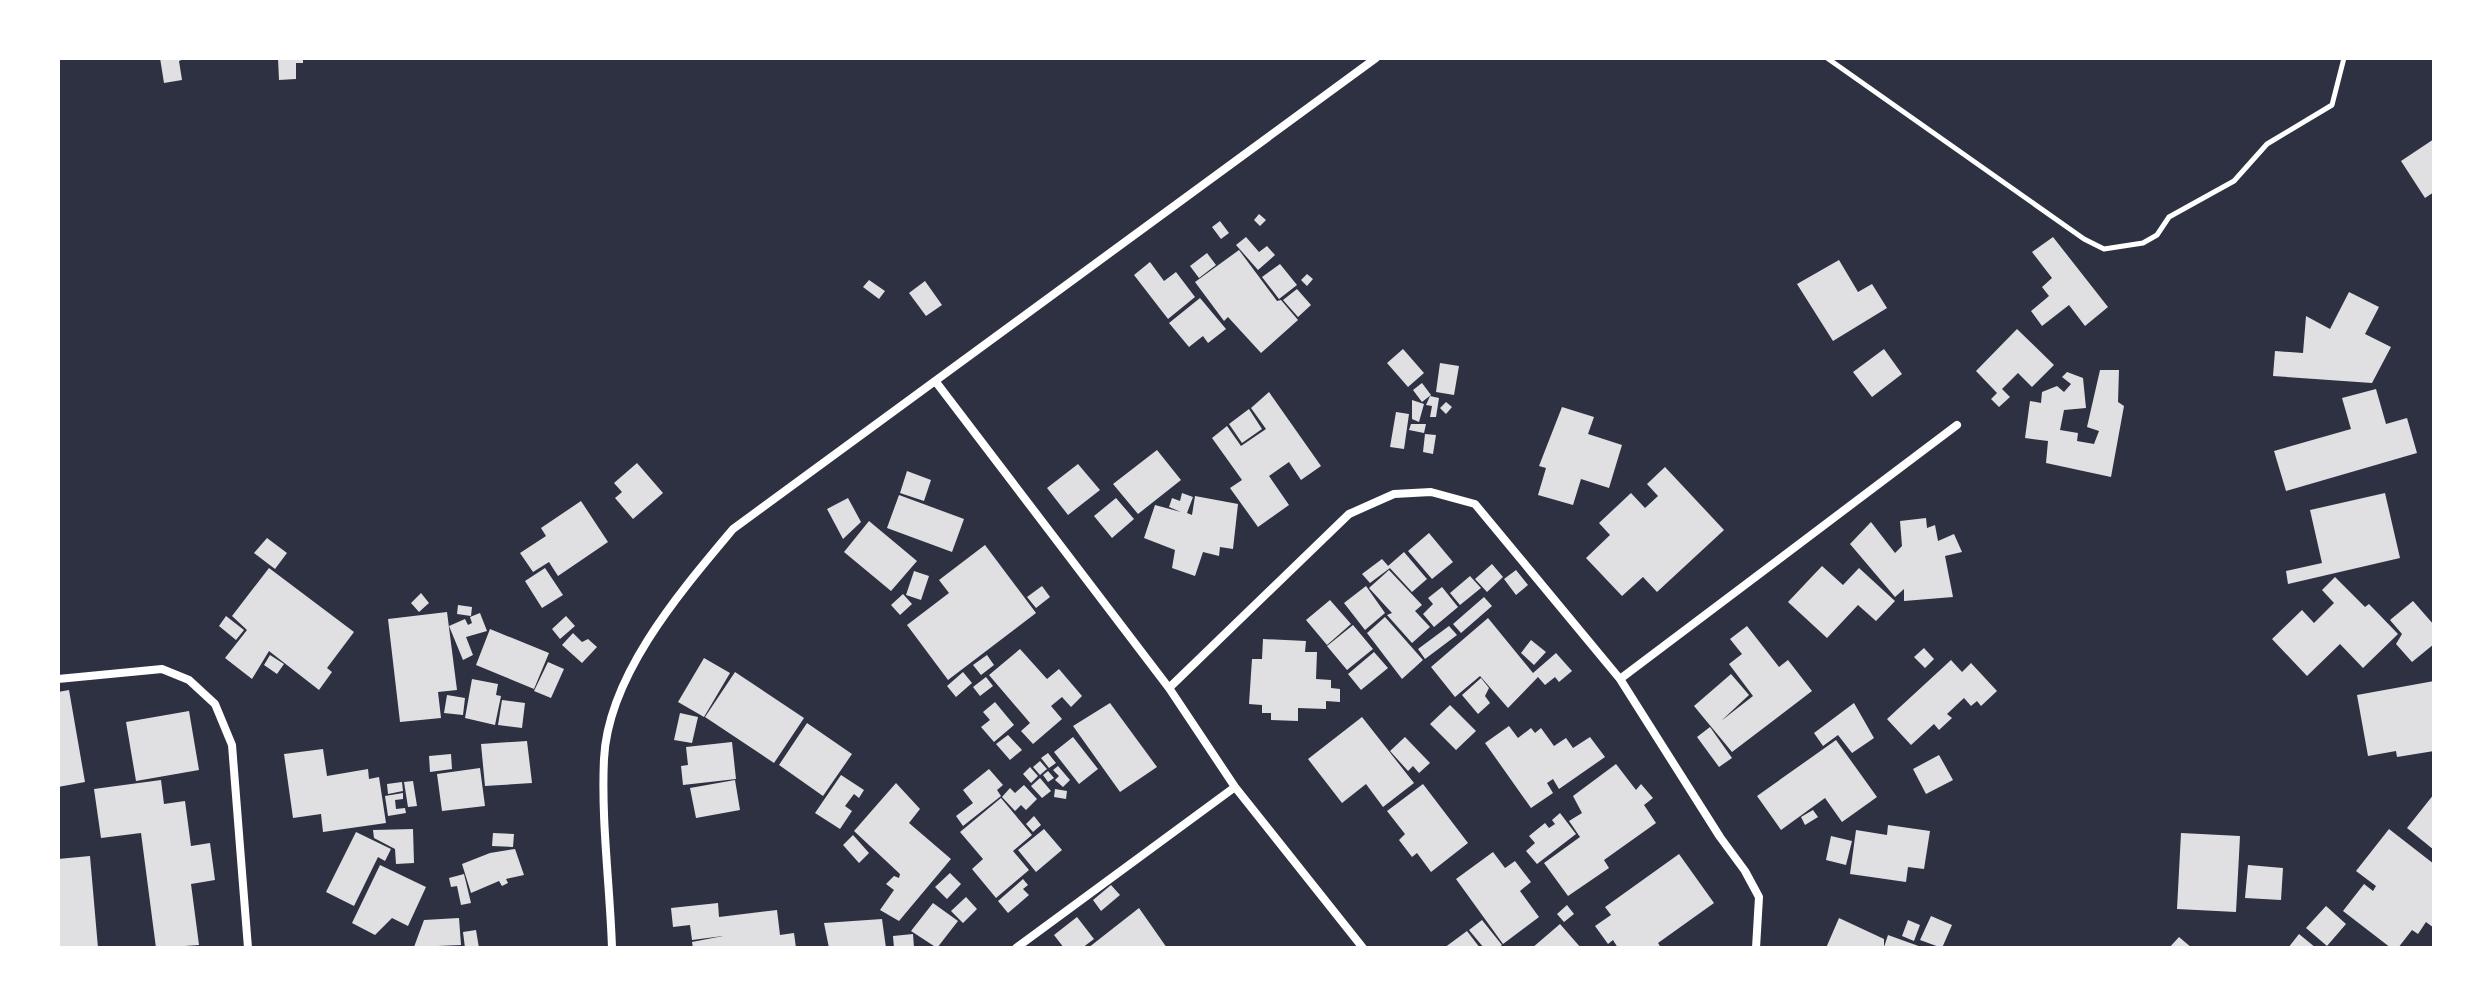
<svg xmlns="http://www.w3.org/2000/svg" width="2492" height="1006" font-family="'PT Sans Narrow',sans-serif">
<rect width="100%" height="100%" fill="#2d3142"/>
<!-- building -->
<path fill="#e0e0e3" d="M 160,58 L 186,58 L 179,61 L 182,80 L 164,83 Z
M 278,58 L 303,58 L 303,63 L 296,63 L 296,79 L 279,80 Z
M 2434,139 L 2434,192 L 2425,198 L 2401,161 Z
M 1259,214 L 1266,220 L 1260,226 L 1254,220 Z
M 1220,221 L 1229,233 L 1221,239 L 1212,227 Z
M 1246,237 L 1259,252 L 1267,246 L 1275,255 L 1258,270 L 1236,245 Z
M 2053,237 L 2108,307 L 2085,326 L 2069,305 L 2042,326 L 2031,311 L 2049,296 L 2042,287 L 2052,278 L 2032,252 Z
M 1239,250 L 1277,301 L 1281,300 L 1298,320 L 1261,353 L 1228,317 L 1224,321 L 1195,282 Z
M 1207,253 L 1216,265 L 1199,278 L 1190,266 Z
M 1839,260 L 1858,292 L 1872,284 L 1887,308 L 1833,341 L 1797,284 Z
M 1150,262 L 1164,281 L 1176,272 L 1195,297 L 1168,319 L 1134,275 Z
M 1280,264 L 1297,285 L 1279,299 L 1262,277 Z
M 1307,274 L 1313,279 L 1307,286 L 1301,280 Z
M 869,280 L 885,291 L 879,299 L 863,287 Z
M 925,281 L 942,305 L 926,316 L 909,293 Z
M 1297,289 L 1311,305 L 1298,317 L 1283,300 Z
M 2349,292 L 2379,307 L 2365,334 L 2391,347 L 2372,383 L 2273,376 L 2275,351 L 2303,353 L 2306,316 L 2330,329 Z
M 1200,298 L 1226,329 L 1208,343 L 1203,336 L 1189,347 L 1169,323 Z
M 2017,329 L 2054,365 L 2032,387 L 2018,373 L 2002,389 L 2010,397 L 1999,407 L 1991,399 L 1997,393 L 1976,371 Z
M 1403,349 L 1424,373 L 1408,387 L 1387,363 Z
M 1884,349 L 1902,374 L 1872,397 L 1853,372 Z
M 1440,363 L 1459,366 L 1454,395 L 1436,392 Z
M 2100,370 L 2119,370 L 2118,402 L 2124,406 L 2111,477 L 2046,463 L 2048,441 L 2025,438 L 2030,401 L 2041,403 L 2042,392 L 2057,386 L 2064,392 L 2071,384 L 2062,377 L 2067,372 L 2083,378 L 2086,408 L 2064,410 L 2060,430 L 2078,433 L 2077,441 L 2094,444 L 2099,431 L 2087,427 Z
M 1422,383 L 1431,395 L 1422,402 L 1413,390 Z
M 2376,389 L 2386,424 L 2407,418 L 2417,453 L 2286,491 L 2274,451 L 2351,429 L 2342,398 Z
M 1269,392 L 1321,466 L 1301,480 L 1289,462 L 1269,476 L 1289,505 L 1258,527 L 1230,488 L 1242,480 L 1212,438 L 1227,426 L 1241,446 L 1266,429 L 1251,408 Z
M 1430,396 L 1439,398 L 1436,417 L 1430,417 L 1432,406 L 1426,405 Z
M 1412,400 L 1424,404 L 1419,422 L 1412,419 Z
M 1446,402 L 1452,407 L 1446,414 L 1440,408 Z
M 1562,407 L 1594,417 L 1588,434 L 1622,445 L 1609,488 L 1581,479 L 1573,505 L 1538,495 L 1546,468 L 1539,466 Z
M 1249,409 L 1262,429 L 1242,443 L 1229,424 Z
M 1396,412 L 1409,414 L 1404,449 L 1390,447 Z
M 1411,424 L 1426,424 L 1424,433 L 1409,430 Z
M 1425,434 L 1436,435 L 1433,454 L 1423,452 Z
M 1157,450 L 1181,480 L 1138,514 L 1113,484 Z
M 637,463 L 663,493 L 633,519 L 615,498 L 622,492 L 614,483 Z
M 1078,464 L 1100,490 L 1068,515 L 1047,488 Z
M 1665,467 L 1724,530 L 1657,592 L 1643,577 L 1622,596 L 1586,558 L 1610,535 L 1599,523 L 1631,493 L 1645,508 L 1658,496 L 1647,484 Z
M 907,471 L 931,480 L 924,501 L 900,493 Z
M 1182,493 L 1193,497 L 1187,513 L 1192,515 L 1195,496 L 1238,504 L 1233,549 L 1220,547 L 1219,556 L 1203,552 L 1195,576 L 1172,568 L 1175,550 L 1144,538 L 1155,505 L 1181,512 L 1169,507 L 1172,498 L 1180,501 Z
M 2385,493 L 2400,558 L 2288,584 L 2286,571 L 2322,563 L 2310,510 Z
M 899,495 L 964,519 L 952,552 L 887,528 Z
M 848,498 L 861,522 L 843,539 L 827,509 Z
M 1116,498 L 1134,519 L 1112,538 L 1094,516 Z
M 581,501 L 608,542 L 558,576 L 549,562 L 533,572 L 520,553 L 546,536 L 541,528 Z
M 1926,518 L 1927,528 L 1935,525 L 1938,541 L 1954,534 L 1962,552 L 1945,556 L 1953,597 L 1904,601 L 1904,589 L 1895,597 L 1850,544 L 1871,522 L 1895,553 L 1902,546 L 1900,521 Z
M 869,521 L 917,561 L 891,591 L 844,552 Z
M 1429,533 L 1453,562 L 1432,579 L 1408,551 Z
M 267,538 L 287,553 L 275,569 L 254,553 Z
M 985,545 L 1036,613 L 948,680 L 907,625 L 949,593 L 939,580 Z
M 1404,552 L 1427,579 L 1412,592 L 1388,566 Z
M 1382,559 L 1390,568 L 1370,583 L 1362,574 Z
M 1492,564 L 1503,577 L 1487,592 L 1475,579 Z
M 1822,566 L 1843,585 L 1859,568 L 1895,601 L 1876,621 L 1858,605 L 1827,638 L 1788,602 Z
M 269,568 L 354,632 L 327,668 L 332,672 L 319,690 L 269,651 L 252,679 L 225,658 L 247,630 L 232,616 Z
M 545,568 L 563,595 L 542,608 L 525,581 Z
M 1389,570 L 1422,605 L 1415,611 L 1430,627 L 1412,643 L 1387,615 L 1392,613 L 1369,588 Z
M 1516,570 L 1528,585 L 1516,595 L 1504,579 Z
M 914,571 L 929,576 L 921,600 L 906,595 Z
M 1470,576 L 1481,588 L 1460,605 L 1450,593 Z
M 2335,577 L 2365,607 L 2369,604 L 2398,634 L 2363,668 L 2340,644 L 2307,676 L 2272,639 L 2302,610 L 2314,623 L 2334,603 L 2322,590 Z
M 1042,586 L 1050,597 L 1036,608 L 1027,597 Z
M 1366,586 L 1385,613 L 1365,630 L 1344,603 Z
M 1442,587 L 1458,607 L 1434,627 L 1423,614 L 1433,604 L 1428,598 Z
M 421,593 L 429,603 L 419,612 L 411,603 Z
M 903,594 L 912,604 L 900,615 L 891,605 Z
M 1484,597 L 1492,606 L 1461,633 L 1453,624 Z
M 1330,600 L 1351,624 L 1327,645 L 1306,620 Z
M 2413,601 L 2434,625 L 2434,644 L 2412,662 L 2396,644 L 2402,634 L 2390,620 Z
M 458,605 L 472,607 L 471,616 L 457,614 Z
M 447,612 L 457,690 L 438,692 L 441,718 L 400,722 L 388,619 Z
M 480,613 L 487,631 L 466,637 L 473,655 L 463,660 L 449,626 L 465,619 L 468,625 L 472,623 L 470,617 Z
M 226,616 L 244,630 L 236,640 L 219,626 Z
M 566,616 L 575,626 L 560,639 L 552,629 Z
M 1385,617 L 1423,660 L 1402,679 L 1367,633 Z
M 1488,618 L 1533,673 L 1556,653 L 1572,671 L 1559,682 L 1555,677 L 1545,685 L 1538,677 L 1508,708 L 1480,676 L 1455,697 L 1431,667 Z
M 1353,625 L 1373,649 L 1347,670 L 1327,646 Z
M 1449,626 L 1457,635 L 1425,659 L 1418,649 Z
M 1747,626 L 1779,667 L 1788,660 L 1812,691 L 1732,752 L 1694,706 L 1731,674 L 1749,695 L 1721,721 L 1753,696 L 1729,664 L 1742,654 L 1730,639 Z
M 490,629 L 549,653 L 534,689 L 476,665 Z
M 573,633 L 582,642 L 588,639 L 597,647 L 582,663 L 562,645 Z
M 1263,639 L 1306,641 L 1305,652 L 1317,652 L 1316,679 L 1331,680 L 1331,688 L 1340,689 L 1340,702 L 1326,701 L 1326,709 L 1298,708 L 1298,721 L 1271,720 L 1271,713 L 1262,713 L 1262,705 L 1249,704 L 1252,659 L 1262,659 Z
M 1531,640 L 1546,652 L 1534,665 L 1521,653 Z
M 1924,648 L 1934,659 L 1925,668 L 1914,657 Z
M 1020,649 L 1047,679 L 1059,669 L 1082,696 L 1071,707 L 1062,697 L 1051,706 L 1062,719 L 1033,744 L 1021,731 L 1030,723 L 989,675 Z
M 1374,652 L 1388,668 L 1361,690 L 1348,674 Z
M 270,655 L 284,664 L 277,674 L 264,665 Z
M 987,655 L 994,665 L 981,675 L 973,665 Z
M 704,658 L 730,673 L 704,717 L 678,702 Z
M 1951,660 L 1962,672 L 1971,663 L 1997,691 L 1981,706 L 1977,701 L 1971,706 L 1964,698 L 1947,714 L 1952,718 L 1939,730 L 1934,724 L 1911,745 L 1887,719 Z
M 548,662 L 564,669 L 551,698 L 534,691 Z
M 735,672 L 804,718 L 774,763 L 705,717 Z
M 963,672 L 972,683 L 956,697 L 947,686 Z
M 986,677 L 993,686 L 980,696 L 973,687 Z
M 1481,678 L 1489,688 L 1485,696 L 1490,703 L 1478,714 L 1462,695 Z
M 472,679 L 498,684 L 496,695 L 501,696 L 495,725 L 465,718 Z
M 2434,681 L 2434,751 L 2397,757 L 2396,751 L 2368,756 L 2357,695 Z
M 69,690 L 85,782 L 58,787 L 58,692 Z
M 447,695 L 465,698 L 463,715 L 444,713 Z
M 502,700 L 525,703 L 522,728 L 498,725 Z
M 995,702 L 1014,725 L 994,742 L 981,727 L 990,720 L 983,712 Z
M 1110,703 L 1157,767 L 1120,792 L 1073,726 Z
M 1854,703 L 1874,738 L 1852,753 L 1838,735 L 1823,746 L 1814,733 Z
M 1450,705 L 1476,731 L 1456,750 L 1430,724 Z
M 189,711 L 199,770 L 136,781 L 126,722 Z
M 680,713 L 698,717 L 692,743 L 674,740 Z
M 1362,717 L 1414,783 L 1383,807 L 1366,784 L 1342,803 L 1308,759 Z
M 807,723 L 852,754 L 823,796 L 779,765 Z
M 1509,726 L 1518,738 L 1531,728 L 1535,733 L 1541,728 L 1554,746 L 1566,738 L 1573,748 L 1590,737 L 1605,757 L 1559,789 L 1553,779 L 1547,783 L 1553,793 L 1531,808 L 1485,743 Z
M 1710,727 L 1732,758 L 1719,767 L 1697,737 Z
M 1008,735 L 1022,750 L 1010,760 L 996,744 Z
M 1073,737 L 1098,769 L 1079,784 L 1054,752 Z
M 1405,737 L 1430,763 L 1419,773 L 1413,766 L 1408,771 L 1390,751 Z
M 1836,740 L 1877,797 L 1842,822 L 1825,798 L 1781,830 L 1757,796 Z
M 527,741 L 532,783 L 485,786 L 481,744 Z
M 732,742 L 736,779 L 683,785 L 681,766 L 688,765 L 686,747 Z
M 323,749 L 327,776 L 368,769 L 369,779 L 379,777 L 386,823 L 323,832 L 321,814 L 293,818 L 284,754 Z
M 1048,753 L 1056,763 L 1049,768 L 1041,758 Z
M 451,754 L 452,769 L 430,772 L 429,756 Z
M 1939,755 L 1953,780 L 1926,794 L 1913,769 Z
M 1040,761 L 1047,769 L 1040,775 L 1033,767 Z
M 1616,764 L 1636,790 L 1641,784 L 1653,798 L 1644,805 L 1656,823 L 1604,860 L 1609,868 L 1568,896 L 1544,863 L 1580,837 L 1569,821 L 1582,813 L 1573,796 Z
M 1058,766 L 1070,780 L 1063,787 L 1055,780 L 1059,776 L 1053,770 Z
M 1030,767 L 1038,776 L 1031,783 L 1023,774 Z
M 480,768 L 485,806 L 442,811 L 437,774 Z
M 989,769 L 1003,785 L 997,790 L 1001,796 L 963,826 L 956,816 L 973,803 L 963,790 Z
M 1048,771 L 1054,778 L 1048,782 L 1043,775 Z
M 841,775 L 864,790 L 859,798 L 854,794 L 845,806 L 852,811 L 840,829 L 815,813 Z
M 1040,778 L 1051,791 L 1042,798 L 1031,786 Z
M 161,780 L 164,804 L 185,801 L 191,846 L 210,843 L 215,880 L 191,884 L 199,945 L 156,948 L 141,833 L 101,838 L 94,789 Z
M 735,780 L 740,810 L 696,818 L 690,788 Z
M 413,781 L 417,806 L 408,807 L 404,782 Z
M 402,782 L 403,791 L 388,794 L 387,784 Z
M 896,783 L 920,809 L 909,823 L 951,859 L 899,921 L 880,910 L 894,890 L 886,884 L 894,876 L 899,878 L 900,874 L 854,831 Z
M 1423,784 L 1468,843 L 1431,872 L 1417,853 L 1412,857 L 1399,840 L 1405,834 L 1387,811 Z
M 1024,785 L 1037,799 L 1026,810 L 1021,805 L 1015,811 L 1002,797 L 1010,788 L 1015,793 Z
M 1055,789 L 1067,791 L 1066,799 L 1054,797 Z
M 403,793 L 403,799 L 395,800 L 396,809 L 405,808 L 406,813 L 388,816 L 385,796 Z
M 2434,794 L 2434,850 L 2407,828 Z
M 1001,798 L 1032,835 L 1013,851 L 1029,870 L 996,898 L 972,869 L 983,859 L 960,832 Z
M 1813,810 L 1818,817 L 1805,825 L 1801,817 Z
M 1560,813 L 1576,834 L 1537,864 L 1526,851 L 1535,843 L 1529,836 L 1545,823 L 1549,828 L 1555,824 L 1552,820 Z
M 1034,816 L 1041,825 L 1033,832 L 1026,824 Z
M 1888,825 L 1930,831 L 1924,869 L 1908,867 L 1906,882 L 1850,874 L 1856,830 L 1887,835 Z
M 413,829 L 414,863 L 396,864 L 395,849 L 374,838 L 373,830 Z
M 1044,829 L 1062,850 L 1036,872 L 1018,850 Z
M 2389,829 L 2434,864 L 2434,928 L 2426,922 L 2418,934 L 2412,930 L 2398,948 L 2391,948 L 2343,911 L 2364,884 L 2373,891 L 2376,886 L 2356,871 Z
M 356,832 L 391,849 L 385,861 L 378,857 L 354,906 L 326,892 Z
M 493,833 L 514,834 L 513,847 L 492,846 Z
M 2181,833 L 2240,836 L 2236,912 L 2177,909 Z
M 853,835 L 869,853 L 859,863 L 843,845 Z
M 1831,836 L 1852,841 L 1846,865 L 1826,860 Z
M 515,849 L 524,875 L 506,879 L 508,883 L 502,886 L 499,881 L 471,893 L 462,864 L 490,853 Z
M 1493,852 L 1505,868 L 1515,861 L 1531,882 L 1520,891 L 1539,917 L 1503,944 L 1456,879 Z
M 1679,854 L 1714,903 L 1658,943 L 1661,948 L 1618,948 L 1613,940 L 1608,944 L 1595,926 L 1611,915 L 1605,907 Z
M 90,856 L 98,948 L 58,948 L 58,859 Z
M 380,865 L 426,887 L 408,926 L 392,918 L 375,935 L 352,923 Z
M 2248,865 L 2283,868 L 2281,900 L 2245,898 Z
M 950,873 L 961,884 L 947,899 L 935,887 Z
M 464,874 L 471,903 L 461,905 L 457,886 L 451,887 L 449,878 Z
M 1023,879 L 1028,885 L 1023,889 L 1029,895 L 1008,913 L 998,901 Z
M 1111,885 L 1120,895 L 1101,911 L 1093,900 Z
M 966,897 L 977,909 L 963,923 L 951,911 Z
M 718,903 L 719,917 L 777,910 L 780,935 L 794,933 L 796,948 L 693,948 L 692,942 L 723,936 L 692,940 L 690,925 L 673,927 L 671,908 Z
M 933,903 L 958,921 L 937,948 L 911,931 Z
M 1567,905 L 1574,914 L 1564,922 L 1557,914 Z
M 2326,906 L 2346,924 L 2327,946 L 2306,928 Z
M 1139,908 L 1167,948 L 1088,948 Z
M 1931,916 L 1952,925 L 1942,948 L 1920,940 Z
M 1077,917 L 1094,939 L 1082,948 L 1064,948 L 1054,935 Z
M 459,918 L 461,945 L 414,947 L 424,920 Z
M 1839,918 L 1884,939 L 1884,947 L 1888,935 L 1924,948 L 1826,948 Z
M 882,919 L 886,948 L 829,948 L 824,923 Z
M 1482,920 L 1502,945 L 1498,948 L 1484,948 L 1469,930 Z
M 1908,920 L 1920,925 L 1914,941 L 1902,936 Z
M 1560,924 L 1581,948 L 1532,948 Z
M 476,930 L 479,948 L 465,948 L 463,932 Z
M 1467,931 L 1480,948 L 1444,948 Z
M 913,934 L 914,948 L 894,948 L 893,936 Z
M 2299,934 L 2316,948 L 2288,948 Z
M 2179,937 L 2192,948 L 2169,948 Z"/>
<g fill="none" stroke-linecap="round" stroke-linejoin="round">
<!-- path -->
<path stroke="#fff" stroke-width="5" d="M 1827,58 L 2084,239 L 2104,249 L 2143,243 L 2157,235 L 2169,217 L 2234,181 L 2267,144 L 2332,105 L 2344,58"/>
<!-- minor -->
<path stroke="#fff" stroke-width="8" d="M 936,382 L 1169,688 L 1235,787 L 1363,948
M 58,679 L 162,669 L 189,680 L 215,704 L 232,745 L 248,948
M 1620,679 L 1957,425
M 1169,688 L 1349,514 L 1394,494 L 1431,492 L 1475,504 L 1620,679 L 1720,837 L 1745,871 L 1759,897 L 1756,948
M 612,948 C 610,886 601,821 604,759 C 608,675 681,591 733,529 L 1376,58
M 1016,948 L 1235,787"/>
</g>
<!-- border -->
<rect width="2492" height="1006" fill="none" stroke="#ffffff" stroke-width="120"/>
</svg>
